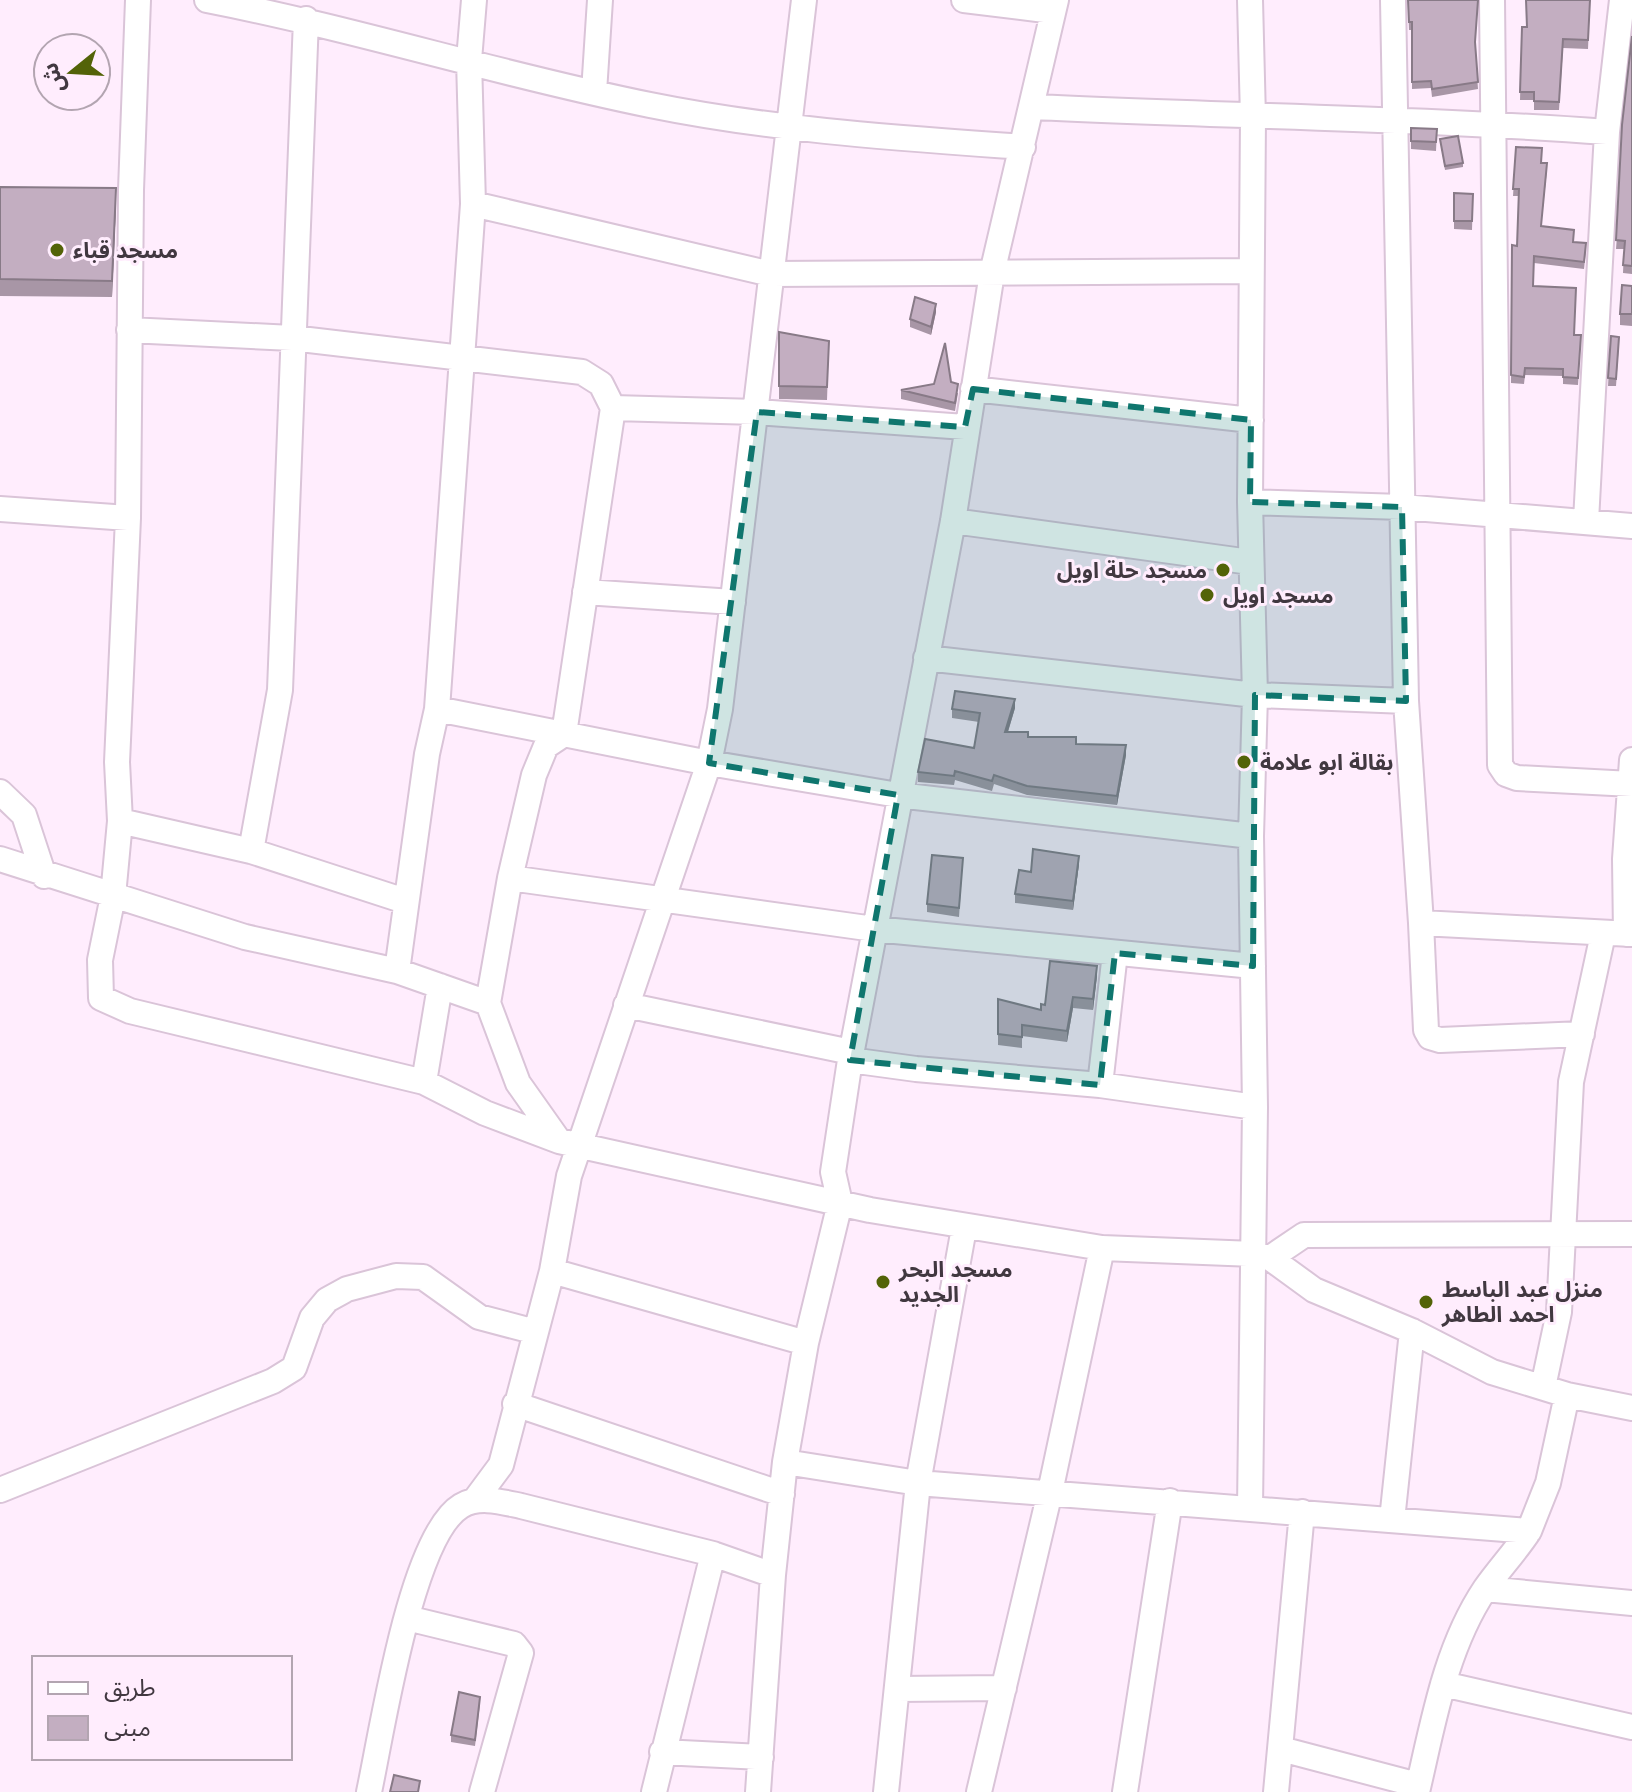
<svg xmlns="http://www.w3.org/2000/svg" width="1632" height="1792" font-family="Helvetica,'Noto Sans Arabic',sans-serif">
<rect width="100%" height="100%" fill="#ffedfd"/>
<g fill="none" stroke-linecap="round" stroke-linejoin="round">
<defs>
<path id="minor" d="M 138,0 L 131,190 L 128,518 L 117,762 L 120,821 L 113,896 L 100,960 L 101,998 L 130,1011 L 424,1082 L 485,1113 L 559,1141 L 870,1210 L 1102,1248 L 1254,1254 L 1270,1258 L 1314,1290 L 1412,1331 L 1492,1372 L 1567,1395 L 1632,1408
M 207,0 C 356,29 501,75 650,105 C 773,130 898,138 1023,147
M 964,0 L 1053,11
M 1393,0 L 1406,701 L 1421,923 L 1632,934
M 1492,0 L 1500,765 L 1506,774 L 1517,778 L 1632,784
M 594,92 L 600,0
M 1033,107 C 1224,116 1416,118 1607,132
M 473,204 L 771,274 L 1251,271
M 129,330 L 292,338 L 582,372 L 601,384 L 613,408 L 564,734
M 973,389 L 1251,420
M 613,408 L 757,412 L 965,427
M 1250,502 L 1402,507 L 1632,526
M 0,509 L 128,518
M 953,521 L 1250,562
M 1586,521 L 1607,132 L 1622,0
M 585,592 L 733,602
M 926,658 L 1255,695 L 1406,701
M 437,709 L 709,763 L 898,795 L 1251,836
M 0,792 L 24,815 L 44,876
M 120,821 L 251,851 L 405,901
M 251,851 L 280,690 L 306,19
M 0,859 L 245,937 L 397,971 L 488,1003 L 518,1083 L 559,1141
M 510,878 L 874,929 L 1253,966
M 1421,923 L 1426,1030 L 1430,1037 L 1440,1040 L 1582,1034
M 1626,934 L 1625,859 L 1632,760
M 397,971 L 427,754 L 437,709 L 473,204 L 469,60 L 474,0
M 488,1003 L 510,878 L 534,775 L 546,746 L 564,734
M 626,1005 L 851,1052
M 850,1060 L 916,1069 L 1100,1085 L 1255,1107
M 424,1082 L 440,986
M 1100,1085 L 1115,953
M 1270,1258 L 1304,1235 L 1632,1234
M 552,1271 L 806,1343
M 1543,1387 L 1559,1312 L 1571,1082 L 1603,934
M 515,1404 L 782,1494
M 785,1462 L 918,1483 L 1529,1531 L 1548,1483 L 1567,1395
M 0,1490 L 273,1381 L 294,1368 L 312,1318 L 327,1300 L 347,1289 L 396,1276 L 423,1277 L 479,1317 L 536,1332
M 475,1500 L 501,1465 L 552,1271 L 569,1176 L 709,763 L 720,709 L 804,0
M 1250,1508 L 1255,1107 L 1251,836 L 1255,695 L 1250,502 L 1253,118 L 1250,0
M 1392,1520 L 1412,1331
M 1485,1589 L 1632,1603
M 407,1618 L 514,1644 L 521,1653 L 482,1792
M 1443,1684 L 1632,1727
M 897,1689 L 1004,1688
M 1281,1749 L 1418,1785
M 662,1752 L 761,1757
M 369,1792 C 382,1732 411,1536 461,1506 C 479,1495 502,1502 521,1506 L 713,1554
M 654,1792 L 713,1554 L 773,1575
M 758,1792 L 773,1575 L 785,1462 L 806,1343 L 840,1203 L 833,1172 L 850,1060 L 953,521 L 992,273 L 1056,0
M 886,1792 L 918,1483 L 964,1228
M 979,1792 L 1050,1492 L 1102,1248
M 1125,1792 L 1170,1501
M 1276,1792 L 1302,1512
M 1417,1792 C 1433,1724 1445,1649 1485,1589 C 1499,1569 1516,1551 1529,1531"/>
</defs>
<!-- minor casing -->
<use href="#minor" stroke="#dac4d8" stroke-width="28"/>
<!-- minor -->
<use href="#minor" stroke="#fff" stroke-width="24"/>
</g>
<!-- wall -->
<path fill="#a896a6" d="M 1408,0 L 1475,46 L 1478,89 L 1432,97 L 1431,88 L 1412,89 L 1412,30 L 1409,30 Z
M 1590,0 L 1588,49 L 1563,48 L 1559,110 L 1534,110 L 1534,100 L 1520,100 L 1522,27 L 1527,27 Z
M 1632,36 L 1632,274 L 1623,273 L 1624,249 L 1616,249 Z
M 1411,128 L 1437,129 L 1436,151 L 1411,149 Z
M 1440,139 L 1463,163 L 1463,167 L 1445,170 Z
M 1516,147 L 1542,163 L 1547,170 L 1541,226 L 1574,242 L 1586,250 L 1584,269 L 1534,263 L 1533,286 L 1575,335 L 1581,335 L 1578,385 L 1563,384 L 1563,376 L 1525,375 L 1524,384 L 1511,383 L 1512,245 L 1517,246 L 1519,196 L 1513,196 Z
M 0,187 L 116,205 L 112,297 L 0,296 Z
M 1454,193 L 1473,194 L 1472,230 L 1454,229 Z
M 1632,286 L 1632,326 L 1620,325 L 1620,314 Z
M 936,312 L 931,335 L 910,327 L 910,319 Z
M 779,332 L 829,341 L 827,400 L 779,399 Z
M 1611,336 L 1619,344 L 1616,386 L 1608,386 Z
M 901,390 L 958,393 L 955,411 L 901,399 Z
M 1015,708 L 1008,732 L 1028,737 L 1076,744 L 1126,755 L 1117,805 L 1027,795 L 994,784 L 992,791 L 955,780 L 954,785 L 918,782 L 918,772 L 974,748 L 979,722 L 952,718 L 952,709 Z
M 963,858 L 959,917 L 927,912 L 927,904 Z
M 1079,864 L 1073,910 L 1015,903 L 1015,894 L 1031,872 Z
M 1097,976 L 1093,1010 L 1073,1008 L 1067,1042 L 1022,1036 L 1022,1048 L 998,1045 L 998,999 L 1041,1010 L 1045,1005 Z
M 480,1704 L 475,1746 L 451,1742 L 451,1735 Z"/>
<!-- shaded-wall -->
<path fill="#887a87" d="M 116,188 L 116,205 L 112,297 L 112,281 Z
M 936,304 L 936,312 L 931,335 L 931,327 Z
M 1015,699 L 1015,708 L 1005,741 L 1005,732 Z
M 1126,745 L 1126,755 L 1117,805 L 1117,796 Z
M 1079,856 L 1079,864 L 1073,910 L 1073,901 Z
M 1097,966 L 1097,976 L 1093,1010 L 1093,999 Z
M 1073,997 L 1073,1008 L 1067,1042 L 1067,1031 Z"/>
<!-- building -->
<path fill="#c3aec1" stroke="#887a87" stroke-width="2" d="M 1408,0 L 1478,0 L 1475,42 L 1478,82 L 1432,89 L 1431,81 L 1412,82 L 1412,22 L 1409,22 Z
M 1526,0 L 1590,0 L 1588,40 L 1563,39 L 1559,102 L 1534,101 L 1534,92 L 1520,92 L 1522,27 L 1527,27 Z
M 1632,36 L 1632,266 L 1623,265 L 1625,241 L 1616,240 L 1622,125 Z
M 1411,128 L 1437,129 L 1436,142 L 1411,141 Z
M 1458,136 L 1463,163 L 1445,166 L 1440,139 Z
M 1516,147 L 1542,148 L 1541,163 L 1547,163 L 1541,226 L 1574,230 L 1573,242 L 1586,243 L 1584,262 L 1534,256 L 1533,286 L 1576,288 L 1574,335 L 1581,335 L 1578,378 L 1563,377 L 1563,369 L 1525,368 L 1524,377 L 1511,375 L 1512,245 L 1517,246 L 1519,189 L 1513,189 Z
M 0,187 L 116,188 L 112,281 L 0,279 Z
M 1454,193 L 1473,194 L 1472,221 L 1454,221 Z
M 1622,285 L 1632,286 L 1632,314 L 1620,314 Z
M 915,297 L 936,304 L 931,327 L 910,319 Z
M 779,332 L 829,341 L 827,387 L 779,386 Z
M 1611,336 L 1619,337 L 1616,379 L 1608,378 Z
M 945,343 L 951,382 L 958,384 L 955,403 L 901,390 L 934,384 Z
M 955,691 L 1015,699 L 1005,732 L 1028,732 L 1028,737 L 1076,737 L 1076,744 L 1126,745 L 1117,796 L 1027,786 L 994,775 L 992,781 L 955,771 L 954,776 L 918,772 L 925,739 L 974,748 L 980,713 L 952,709 Z
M 1033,849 L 1079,856 L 1073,901 L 1015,894 L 1019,870 L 1031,872 Z
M 932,855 L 963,858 L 959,908 L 927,904 Z
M 1050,961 L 1097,966 L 1093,999 L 1073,997 L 1067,1031 L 1022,1025 L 1022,1037 L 998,1034 L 998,999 L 1041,1010 L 1041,1004 L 1045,1005 Z
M 459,1692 L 480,1697 L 475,1740 L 451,1735 Z
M 394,1775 L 420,1781 L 418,1792 L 390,1792 Z"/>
<!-- marked area -->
<path fill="#0f766e" fill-opacity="0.2" stroke="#0f766e" stroke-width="6" stroke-dasharray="16 10" stroke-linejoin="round" d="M 973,389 L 1251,420 L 1250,502 L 1402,507 L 1406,701 L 1255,695 L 1253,966 L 1115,953 L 1100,1085 L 850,1060 L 898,795 L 709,763 L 757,412 L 965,427 Z"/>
<!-- markers -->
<g fill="#536308" stroke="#ffedfd" stroke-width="3">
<circle cx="57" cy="250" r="8"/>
<circle cx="1223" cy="570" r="8"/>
<circle cx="1207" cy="595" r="8"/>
<circle cx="1244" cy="762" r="8"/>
<circle cx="883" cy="1282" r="8"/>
<circle cx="1426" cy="1302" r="8"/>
</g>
<g text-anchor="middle" stroke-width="6" stroke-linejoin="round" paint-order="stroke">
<!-- poi labels -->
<g font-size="22" font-weight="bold" fill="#413840" stroke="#ffedfd" text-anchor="start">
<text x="73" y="258">مسجد قباء</text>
<text x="1207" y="578" text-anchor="end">مسجد حلة اويل</text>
<text x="1223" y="603">مسجد اويل</text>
<text x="1260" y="770">بقالة ابو علامة</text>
<text x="899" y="1277">مسجد البحر<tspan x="899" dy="25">الجديد</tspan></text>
<text x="1442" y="1297">منزل عبد الباسط<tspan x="1442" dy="25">احمد الطاهر</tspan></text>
</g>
</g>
<!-- legend -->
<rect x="32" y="1656" width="260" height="104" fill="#ffedfd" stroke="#b3a5b1" stroke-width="2"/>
<rect x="48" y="1682" width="40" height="12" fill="#ffffff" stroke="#b3a5b1" stroke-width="2"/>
<text x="104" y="1696" font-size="24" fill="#413840">طريق</text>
<rect x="48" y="1716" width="40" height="24" fill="#c3aec1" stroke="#b3a5b1" stroke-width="2"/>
<text x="104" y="1736" font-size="24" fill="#413840">مبنى</text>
<!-- north arrow -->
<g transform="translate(72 72) rotate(252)"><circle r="38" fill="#ffedfd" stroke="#b3a5b1" stroke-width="2"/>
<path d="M0-6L14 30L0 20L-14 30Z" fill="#536308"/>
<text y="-12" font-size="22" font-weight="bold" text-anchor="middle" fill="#413840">ش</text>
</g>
</svg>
